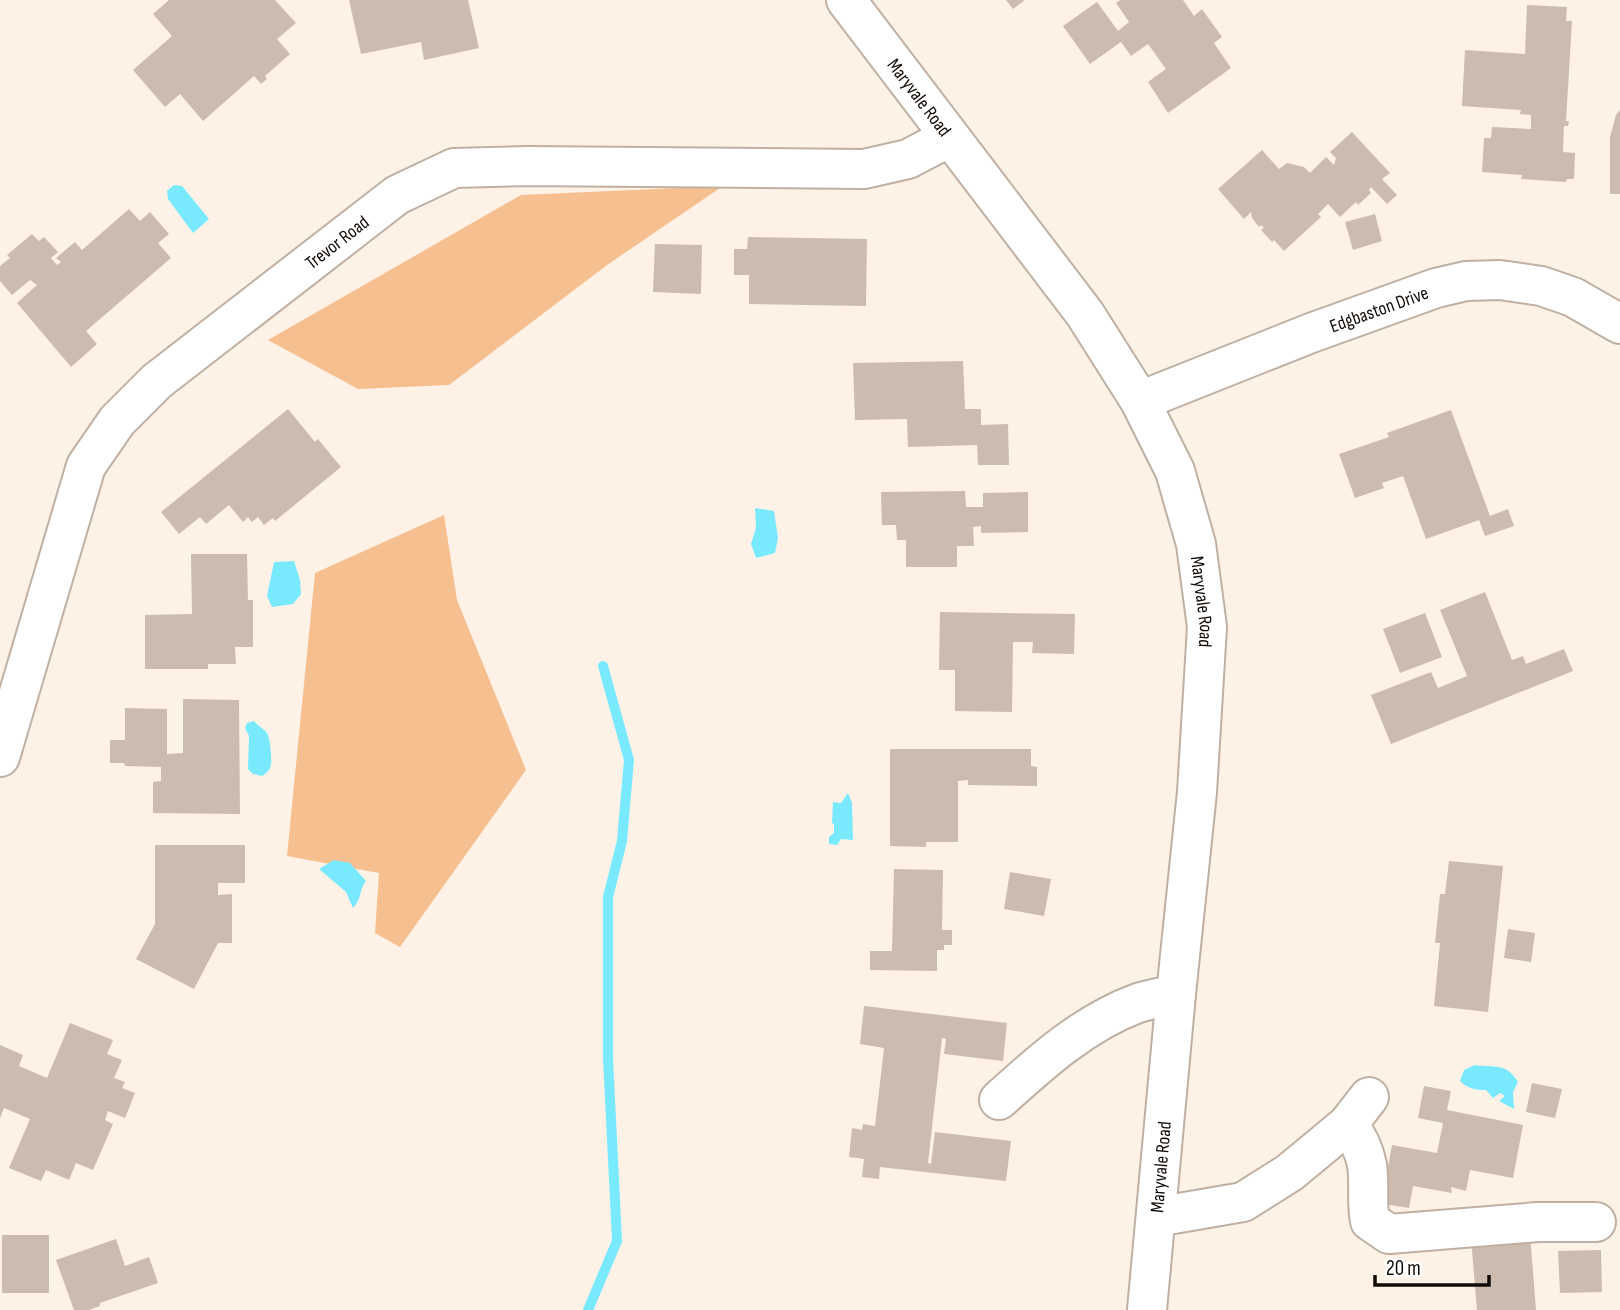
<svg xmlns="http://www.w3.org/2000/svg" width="1620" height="1310" font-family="'Sofia Sans Condensed',sans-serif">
<rect width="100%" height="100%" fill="#fef1e6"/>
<!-- green -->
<path fill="#f6bf8f" d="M 723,186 L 607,265 L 449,385 L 358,389 L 268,340 L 521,195 Z
M 444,515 L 457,600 L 526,770 L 400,947 L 375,933 L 379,873 L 287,856 L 315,573 Z"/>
<!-- water -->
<path fill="#79eafe" d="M 174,185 L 182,186 L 209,219 L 193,233 L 168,199 L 167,191 Z
M 755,508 L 774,511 L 778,538 L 775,553 L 756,558 L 751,544 L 756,528 Z
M 294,561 L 300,580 L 301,594 L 293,604 L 272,607 L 267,596 L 274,562 Z
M 254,721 C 257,725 264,729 267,733 C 270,737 273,764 270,768 C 268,772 266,773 262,776 L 253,774 L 248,769 L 249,736 L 245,728 L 247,723 Z
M 848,793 L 852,803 L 853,840 L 841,839 L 837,845 L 829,844 L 829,837 L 834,833 L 834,824 L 832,823 L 833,802 L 841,803 Z
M 334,860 L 350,863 L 366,881 C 358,892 363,897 353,908 L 346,892 L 319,869 Z
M 1475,1065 C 1495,1068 1506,1062 1518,1082 L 1513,1092 L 1514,1109 L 1499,1101 L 1505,1096 L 1500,1093 L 1493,1098 L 1486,1090 C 1475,1090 1468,1089 1460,1081 L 1464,1070 Z"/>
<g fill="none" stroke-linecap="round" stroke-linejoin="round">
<!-- stream -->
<path stroke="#79eafe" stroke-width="10" d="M 588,1310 L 617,1241 L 608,1058 L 608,897 L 622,841 L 629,760 L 603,666"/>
</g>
<!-- building -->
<path fill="#ccbcaf" d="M 169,0 L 275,0 L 296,23 L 277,39 L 290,54 L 265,76 L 267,79 L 261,84 L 254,76 L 203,121 L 180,94 L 165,107 L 133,70 L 172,36 L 153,14 Z
M 349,0 L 468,0 L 479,48 L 424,60 L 421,42 L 361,54 Z
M 1006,0 L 1025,0 L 1013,9 Z
M 1120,0 L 1183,0 L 1194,16 L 1202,9 L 1222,37 L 1214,43 L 1231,68 L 1168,113 L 1148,82 L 1166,69 L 1148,44 L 1131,56 L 1121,42 L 1090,64 L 1063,26 L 1097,2 L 1118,31 L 1129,22 L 1116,3 Z
M 1527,5 L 1567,7 L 1566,21 L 1572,21 L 1566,121 L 1569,121 L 1568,126 L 1564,126 L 1563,152 L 1575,153 L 1574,179 L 1567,179 L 1566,182 L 1521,179 L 1522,175 L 1482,172 L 1484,138 L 1491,138 L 1492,127 L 1531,129 L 1531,115 L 1520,114 L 1521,110 L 1462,106 L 1465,50 L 1525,54 Z
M 1620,110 L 1620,194 L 1610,194 L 1610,137 L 1616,115 Z
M 1352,132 L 1390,173 L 1382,179 L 1397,195 L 1387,204 L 1371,187 L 1369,190 L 1371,193 L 1358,205 L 1356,202 L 1340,217 L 1328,204 L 1318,214 L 1321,217 L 1284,251 L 1274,240 L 1272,242 L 1261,230 L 1264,228 L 1261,225 L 1259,227 L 1252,218 L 1251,212 L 1244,219 L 1218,189 L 1262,150 L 1279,169 L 1287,163 L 1304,167 L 1310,173 L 1326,157 L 1334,165 L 1336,158 L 1330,152 Z
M 129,209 L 140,221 L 150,212 L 169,234 L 158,243 L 171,258 L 86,331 L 97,344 L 71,367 L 17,303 L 37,285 L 30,280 L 12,295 L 0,281 L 0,266 L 10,258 L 7,255 L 32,234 L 39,241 L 44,237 L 58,252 L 51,258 L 57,265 L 61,262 L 56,258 L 75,242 L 82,250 Z
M 1375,214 L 1382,241 L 1353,250 L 1345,222 Z
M 748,237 L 867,239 L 866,306 L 749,304 L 749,275 L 734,275 L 734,249 L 747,249 Z
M 655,244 L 702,245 L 701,294 L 653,292 Z
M 963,361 L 965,409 L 981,409 L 981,425 L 1008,424 L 1009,465 L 978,465 L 977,445 L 908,447 L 907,419 L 855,420 L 853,363 Z
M 288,409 L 315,442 L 318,439 L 341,467 L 275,521 L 273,518 L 264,525 L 258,517 L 252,522 L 248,517 L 243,522 L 229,505 L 206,524 L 200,517 L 179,534 L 161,512 Z
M 1451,410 L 1490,516 L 1508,509 L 1514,526 L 1485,536 L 1479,520 L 1426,539 L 1403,476 L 1382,483 L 1384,488 L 1355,498 L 1339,454 L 1389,437 L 1387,433 Z
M 965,491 L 966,507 L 983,507 L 983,493 L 1028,492 L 1028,532 L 981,533 L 981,526 L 973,527 L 974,546 L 957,546 L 957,567 L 906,567 L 906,540 L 897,540 L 896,525 L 882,525 L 881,492 Z
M 191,554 L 247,554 L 248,600 L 253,600 L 253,647 L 235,647 L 236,664 L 208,664 L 208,669 L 145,669 L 145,615 L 192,614 Z
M 1485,592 L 1512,660 L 1523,656 L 1526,664 L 1564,649 L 1573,671 L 1391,744 L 1371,695 L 1431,672 L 1438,688 L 1467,676 L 1440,610 Z
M 940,612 L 1075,614 L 1074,654 L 1032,653 L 1033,642 L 1013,642 L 1012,712 L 955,711 L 955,670 L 939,670 Z
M 1425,613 L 1442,657 L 1400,673 L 1383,629 Z
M 183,699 L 239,700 L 240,814 L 153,813 L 153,782 L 161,781 L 161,767 L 125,766 L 124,763 L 110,763 L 110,740 L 125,740 L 125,708 L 167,709 L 167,754 L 183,753 Z
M 890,749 L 1031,749 L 1031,766 L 1037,767 L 1037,786 L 968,785 L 968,780 L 958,781 L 958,842 L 926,842 L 926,847 L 890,846 Z
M 155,845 L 245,845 L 245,883 L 218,883 L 218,895 L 232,894 L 232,943 L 218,943 L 194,989 L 136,959 L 155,924 Z
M 1449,861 L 1503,866 L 1488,1012 L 1434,1006 L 1440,943 L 1435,943 L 1440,894 L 1445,894 Z
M 894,869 L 943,870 L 942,930 L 952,930 L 952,945 L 944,945 L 944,950 L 937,950 L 937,971 L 870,970 L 870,951 L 892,951 Z
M 1010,872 L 1051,879 L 1044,916 L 1004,909 Z
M 1508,929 L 1535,933 L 1531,962 L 1504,958 Z
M 864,1006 L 1007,1023 L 1003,1061 L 944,1054 L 946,1039 L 942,1038 L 928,1163 L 931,1164 L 935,1132 L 1011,1141 L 1006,1181 L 880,1167 L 879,1179 L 862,1177 L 864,1159 L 849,1157 L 852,1128 L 862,1130 L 863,1124 L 875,1126 L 884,1048 L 860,1044 Z
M 70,1023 L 113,1040 L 107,1054 L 122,1060 L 114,1078 L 125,1082 L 122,1088 L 135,1093 L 125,1118 L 108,1111 L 105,1120 L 113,1124 L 93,1170 L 76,1163 L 69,1180 L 46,1170 L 41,1181 L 9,1168 L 30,1119 L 4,1108 L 0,1118 L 0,1045 L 23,1055 L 19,1066 L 47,1078 Z
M 1532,1083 L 1562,1089 L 1555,1118 L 1526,1112 Z
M 1424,1086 L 1451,1091 L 1447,1110 L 1523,1125 L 1513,1178 L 1470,1170 L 1466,1191 L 1451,1187 L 1452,1193 L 1413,1186 L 1409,1208 L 1384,1204 L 1389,1178 L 1386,1178 L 1392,1145 L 1437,1153 L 1443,1123 L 1418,1118 Z
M 1530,1234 L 1536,1310 L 1477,1310 L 1471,1239 Z
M 2,1235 L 49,1235 L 49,1293 L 2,1293 Z
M 116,1239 L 125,1266 L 149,1257 L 158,1283 L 100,1303 L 100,1306 L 89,1310 L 74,1310 L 56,1260 Z
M 1601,1250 L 1602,1292 L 1560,1293 L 1558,1251 Z"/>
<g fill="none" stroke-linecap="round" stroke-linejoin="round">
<defs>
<g id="minor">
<path id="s1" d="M 1140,401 L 1311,333 L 1436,288 L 1466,281 L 1500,280 L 1541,286 L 1573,297 L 1620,324"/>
<path id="s2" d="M 0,757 L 86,466 L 117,421 L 157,381 L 397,195 L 454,168 L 527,166 L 864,169 L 908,159 L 950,137"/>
<path d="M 999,1100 C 1041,1062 1084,1023 1138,1003 C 1150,999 1164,997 1176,994"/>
<path d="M 1348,1124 C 1357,1136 1364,1149 1367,1165 C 1370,1184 1366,1202 1370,1221 L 1389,1234 L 1538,1222 L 1596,1222"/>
<path d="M 1156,1217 L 1243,1202 L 1289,1173 L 1323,1145 L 1348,1124 L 1369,1097"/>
</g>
<g id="tertiary">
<path id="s3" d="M 846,0 L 1085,314 L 1140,401 L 1175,471 L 1196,544 L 1207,627 L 1197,792 L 1176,994 L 1147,1310"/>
</g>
</defs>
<!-- minor casing -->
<use href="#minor" stroke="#c0b0a3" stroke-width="42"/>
<!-- tertiary casing -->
<use href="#tertiary" stroke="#c0b0a3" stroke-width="42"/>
<!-- minor -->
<use href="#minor" stroke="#fff" stroke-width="38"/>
<!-- tertiary -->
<use href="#tertiary" stroke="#fff" stroke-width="38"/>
</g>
<g text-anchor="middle" stroke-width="6" stroke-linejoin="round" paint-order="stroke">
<!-- street labels -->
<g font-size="19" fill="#120c08" stroke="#fff">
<text dy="7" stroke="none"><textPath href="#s3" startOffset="122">Maryvale Road</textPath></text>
<text dy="7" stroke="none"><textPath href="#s2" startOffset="642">Trevor Road</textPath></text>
<text dy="7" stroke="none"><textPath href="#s1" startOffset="256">Edgbaston Drive</textPath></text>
<text dy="7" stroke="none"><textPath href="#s3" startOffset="710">Maryvale Road</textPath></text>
<text transform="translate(1160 1167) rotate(-85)" y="7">Maryvale Road</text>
</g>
</g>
<!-- scale -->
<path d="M1375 1275v10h114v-10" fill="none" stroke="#120c08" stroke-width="3.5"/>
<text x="1386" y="1275" font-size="21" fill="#120c08" stroke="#ffffff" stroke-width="5" paint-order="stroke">20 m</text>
</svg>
